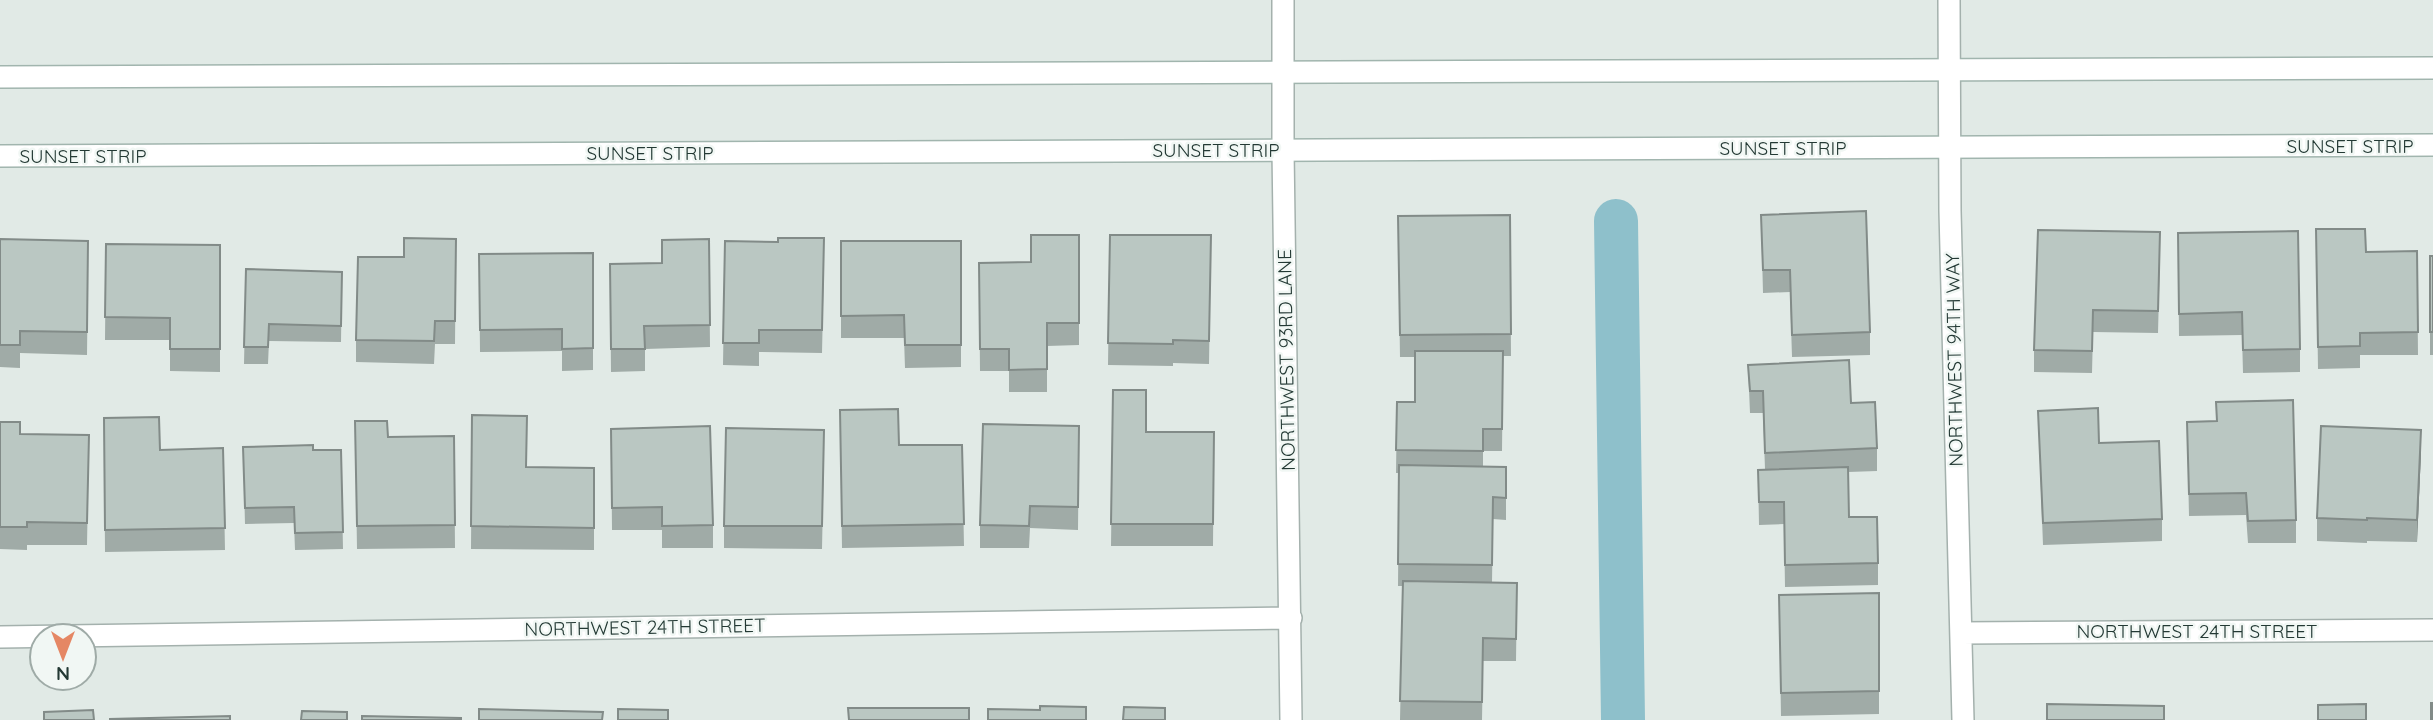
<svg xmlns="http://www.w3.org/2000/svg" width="2433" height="720" font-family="Quicksand,sans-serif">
<rect width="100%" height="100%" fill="#e1eae6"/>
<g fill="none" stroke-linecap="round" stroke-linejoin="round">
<!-- canal -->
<path stroke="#8ec0cb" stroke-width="44" d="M 1616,221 L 1623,720"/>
<defs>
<path id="street" d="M 1283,0 L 1283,150 L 1291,720
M 1949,0 L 1950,211 L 1963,720
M 1961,633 L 2433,630
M 0,637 L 1291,618"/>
<path id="secondary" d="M 0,77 L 2433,68
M 0,156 L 2433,145"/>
</defs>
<!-- street casing -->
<use href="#street" stroke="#a4b1ad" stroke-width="24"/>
<!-- secondary casing -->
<use href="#secondary" stroke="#a1b5ae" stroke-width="24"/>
<!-- street -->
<use href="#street" stroke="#fff" stroke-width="21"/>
<!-- secondary -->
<use href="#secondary" stroke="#fff" stroke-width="21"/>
</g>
<!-- wall -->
<path fill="#a0aba7" d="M 1510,215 L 1511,356 L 1503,356 L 1502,451 L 1483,451 L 1483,466 L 1506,467 L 1506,520 L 1493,519 L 1492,582 L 1517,583 L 1516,661 L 1483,661 L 1482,720 L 1400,720 L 1403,586 L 1398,586 L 1399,473 L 1396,473 L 1397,402 L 1415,402 L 1415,357 L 1400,357 L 1398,216 Z
M 1761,215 L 1870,332 L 1870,355 L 1792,357 L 1790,292 L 1763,293 Z
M 2316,229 L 2366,252 L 2417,251 L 2418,355 L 2360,355 L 2360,368 L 2318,369 Z
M 2178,233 L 2300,349 L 2300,372 L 2243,373 L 2242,335 L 2179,336 Z
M 1079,235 L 1079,345 L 1047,346 L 1047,392 L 1009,392 L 1009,371 L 980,371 L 979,263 L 1031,262 Z
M 1110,235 L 1211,235 L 1209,364 L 1173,363 L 1173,366 L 1108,365 Z
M 0,239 L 88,263 L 87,355 L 20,353 L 20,368 L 0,367 Z
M 456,239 L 455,344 L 435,344 L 434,364 L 356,362 L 356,340 L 404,257 Z
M 709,239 L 710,347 L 645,349 L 645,371 L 611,372 L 610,264 L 662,263 Z
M 725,241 L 778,242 L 824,261 L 822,353 L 759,352 L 759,366 L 723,365 Z
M 841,241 L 961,241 L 961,367 L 905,368 L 904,338 L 841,338 Z
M 106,244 L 220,245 L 220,372 L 170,371 L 170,340 L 105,340 Z
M 593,253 L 593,370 L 562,371 L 562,351 L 480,352 L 479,254 Z
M 2160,254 L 2158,333 L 2093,332 L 2092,373 L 2034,372 L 2034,350 Z
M 2430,256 L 2433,256 L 2433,355 L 2430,355 Z
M 246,269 L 342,272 L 341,342 L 269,341 L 268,364 L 244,364 Z
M 1748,365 L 1877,448 L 1877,471 L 1848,472 L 1849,517 L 1878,563 L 1878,585 L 1785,587 L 1784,524 L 1759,525 L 1758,470 L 1765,469 L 1763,413 L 1750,413 Z
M 1113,390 L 1146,432 L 1214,432 L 1213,546 L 1111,546 Z
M 2216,402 L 2296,520 L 2296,543 L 2248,543 L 2246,515 L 2189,516 L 2187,422 L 2216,422 Z
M 840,410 L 899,445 L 962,445 L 964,546 L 842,548 Z
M 2038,411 L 2099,443 L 2162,519 L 2162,541 L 2043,545 Z
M 472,415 L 527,467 L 594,468 L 594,550 L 471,549 Z
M 104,418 L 160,450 L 223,448 L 225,550 L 105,552 Z
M 355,421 L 388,437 L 454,436 L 455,548 L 357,549 Z
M 0,422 L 20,434 L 89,435 L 87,545 L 27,545 L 27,550 L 0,549 Z
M 1079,426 L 1078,530 L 1030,528 L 1029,548 L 980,548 L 980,525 Z
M 611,429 L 713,525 L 713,548 L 662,548 L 662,530 L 612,530 Z
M 243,447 L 313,450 L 341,450 L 343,549 L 295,550 L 294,523 L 245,524 Z
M 2421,452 L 2417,542 L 2367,541 L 2367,543 L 2317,541 L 2317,518 Z
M 824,453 L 822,549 L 724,548 L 724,526 Z
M 1879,593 L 1879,714 L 1781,716 L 1779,595 Z"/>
<!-- shaded-wall -->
<path fill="#828b88" d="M 2421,430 L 2421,452 L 2417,542 L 2417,520 Z"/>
<!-- building -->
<path fill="#bac7c2" stroke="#828b88" stroke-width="2" d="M 1866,211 L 1870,332 L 1792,335 L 1790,270 L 1763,270 L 1761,215 Z
M 1510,215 L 1511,334 L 1400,335 L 1398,216 Z
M 2316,229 L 2365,229 L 2366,252 L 2417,251 L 2418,332 L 2360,333 L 2360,346 L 2318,347 Z
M 2038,230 L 2160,232 L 2158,311 L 2093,310 L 2092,351 L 2034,350 Z
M 2298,231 L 2300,349 L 2243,350 L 2242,312 L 2179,314 L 2178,233 Z
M 1031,235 L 1079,235 L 1079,323 L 1047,323 L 1047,369 L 1009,370 L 1009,349 L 980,349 L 979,263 L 1031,262 Z
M 1110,235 L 1211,235 L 1209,341 L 1173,340 L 1173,344 L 1108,343 Z
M 404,238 L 456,239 L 455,321 L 435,321 L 434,341 L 356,340 L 358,257 L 404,257 Z
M 778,238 L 824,238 L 822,330 L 759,330 L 759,343 L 723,343 L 725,241 L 778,242 Z
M 0,239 L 88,241 L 87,332 L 20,331 L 20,345 L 0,345 Z
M 709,239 L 710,325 L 644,326 L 645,349 L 611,349 L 610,264 L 662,263 L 662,240 Z
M 841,241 L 961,241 L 961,345 L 905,345 L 904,315 L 841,316 Z
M 106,244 L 220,245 L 220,349 L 170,349 L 170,318 L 105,317 Z
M 593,253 L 593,348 L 562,349 L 562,329 L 480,330 L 479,254 Z
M 2430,256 L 2433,256 L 2433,332 L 2430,332 Z
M 246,269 L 342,272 L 341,326 L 269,324 L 268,347 L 244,347 Z
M 1415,351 L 1503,351 L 1502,429 L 1483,429 L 1483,451 L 1396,450 L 1397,402 L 1415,402 Z
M 1849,360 L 1851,403 L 1875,402 L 1877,448 L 1765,453 L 1763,391 L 1750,391 L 1748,365 Z
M 1113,390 L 1146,390 L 1146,432 L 1214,432 L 1213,524 L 1111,524 Z
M 2293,400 L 2296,520 L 2248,521 L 2246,493 L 2189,494 L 2187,422 L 2217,421 L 2216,402 Z
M 2098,408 L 2099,443 L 2159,441 L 2162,519 L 2043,523 L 2038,411 Z
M 898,409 L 899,445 L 962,445 L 964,524 L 842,526 L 840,410 Z
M 472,415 L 527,416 L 526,467 L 594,468 L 594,528 L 471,526 Z
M 159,417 L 160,450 L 223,448 L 225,528 L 105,530 L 104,418 Z
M 355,421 L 387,421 L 388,437 L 454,436 L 455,525 L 357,526 Z
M 0,422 L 20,422 L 20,434 L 89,435 L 87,523 L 27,522 L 27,527 L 0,527 Z
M 983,424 L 1079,426 L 1078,507 L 1030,506 L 1029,526 L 980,525 Z
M 710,426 L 713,525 L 662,526 L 662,507 L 612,508 L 611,429 Z
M 2321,426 L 2421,430 L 2417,520 L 2367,518 L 2367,520 L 2317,518 Z
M 726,428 L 824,430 L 822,526 L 724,526 Z
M 313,445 L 313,450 L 341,450 L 343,532 L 295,533 L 294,507 L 245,508 L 243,447 Z
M 1399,465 L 1506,467 L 1506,498 L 1493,497 L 1492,565 L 1398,564 Z
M 1848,467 L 1849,517 L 1877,517 L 1878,563 L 1785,565 L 1784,502 L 1759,502 L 1758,470 Z
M 1403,581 L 1517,583 L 1516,639 L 1483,638 L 1482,702 L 1400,701 Z
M 1879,593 L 1879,691 L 1781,693 L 1779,595 Z
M 2431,703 L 2433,703 L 2433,720 L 2431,720 Z
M 2047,704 L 2164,706 L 2164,720 L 2047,720 Z
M 2366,704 L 2366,720 L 2318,720 L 2318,705 Z
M 1040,706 L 1086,707 L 1086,720 L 988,720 L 988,709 L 1040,710 Z
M 1124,707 L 1165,708 L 1165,720 L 1123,720 Z
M 848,708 L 969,708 L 969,720 L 849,720 Z
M 479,709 L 603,712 L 602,720 L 479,720 Z
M 618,709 L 668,710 L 668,720 L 618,720 Z
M 93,710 L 94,720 L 44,720 L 44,712 Z
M 302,711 L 347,712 L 347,720 L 301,720 Z
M 230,716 L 230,720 L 110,720 L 110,719 Z
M 362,716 L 461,718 L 461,720 L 362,720 Z"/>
<g text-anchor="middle" stroke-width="5" stroke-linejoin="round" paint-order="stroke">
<!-- street labels -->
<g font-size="19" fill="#233934" stroke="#f1f7f4">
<text x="2350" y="153">SUNSET STRIP</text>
<text x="1783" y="155">SUNSET STRIP</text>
<text x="1216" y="157">SUNSET STRIP</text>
<text x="650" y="160">SUNSET STRIP</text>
<text x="83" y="163">SUNSET STRIP</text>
<text transform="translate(1286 360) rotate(-91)" y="7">NORTHWEST 93RD LANE</text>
<text transform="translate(1954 360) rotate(-91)" y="7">NORTHWEST 94TH WAY</text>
<text transform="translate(645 627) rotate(-1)" y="7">NORTHWEST 24TH STREET</text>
<text x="2197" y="638">NORTHWEST 24TH STREET</text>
</g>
</g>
<!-- north arrow -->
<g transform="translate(63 657) rotate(180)"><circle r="33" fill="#f1f7f4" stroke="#9faba7" stroke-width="2"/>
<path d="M0-5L12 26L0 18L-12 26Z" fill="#e58764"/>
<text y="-10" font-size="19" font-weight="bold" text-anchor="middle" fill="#233934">N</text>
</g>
</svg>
